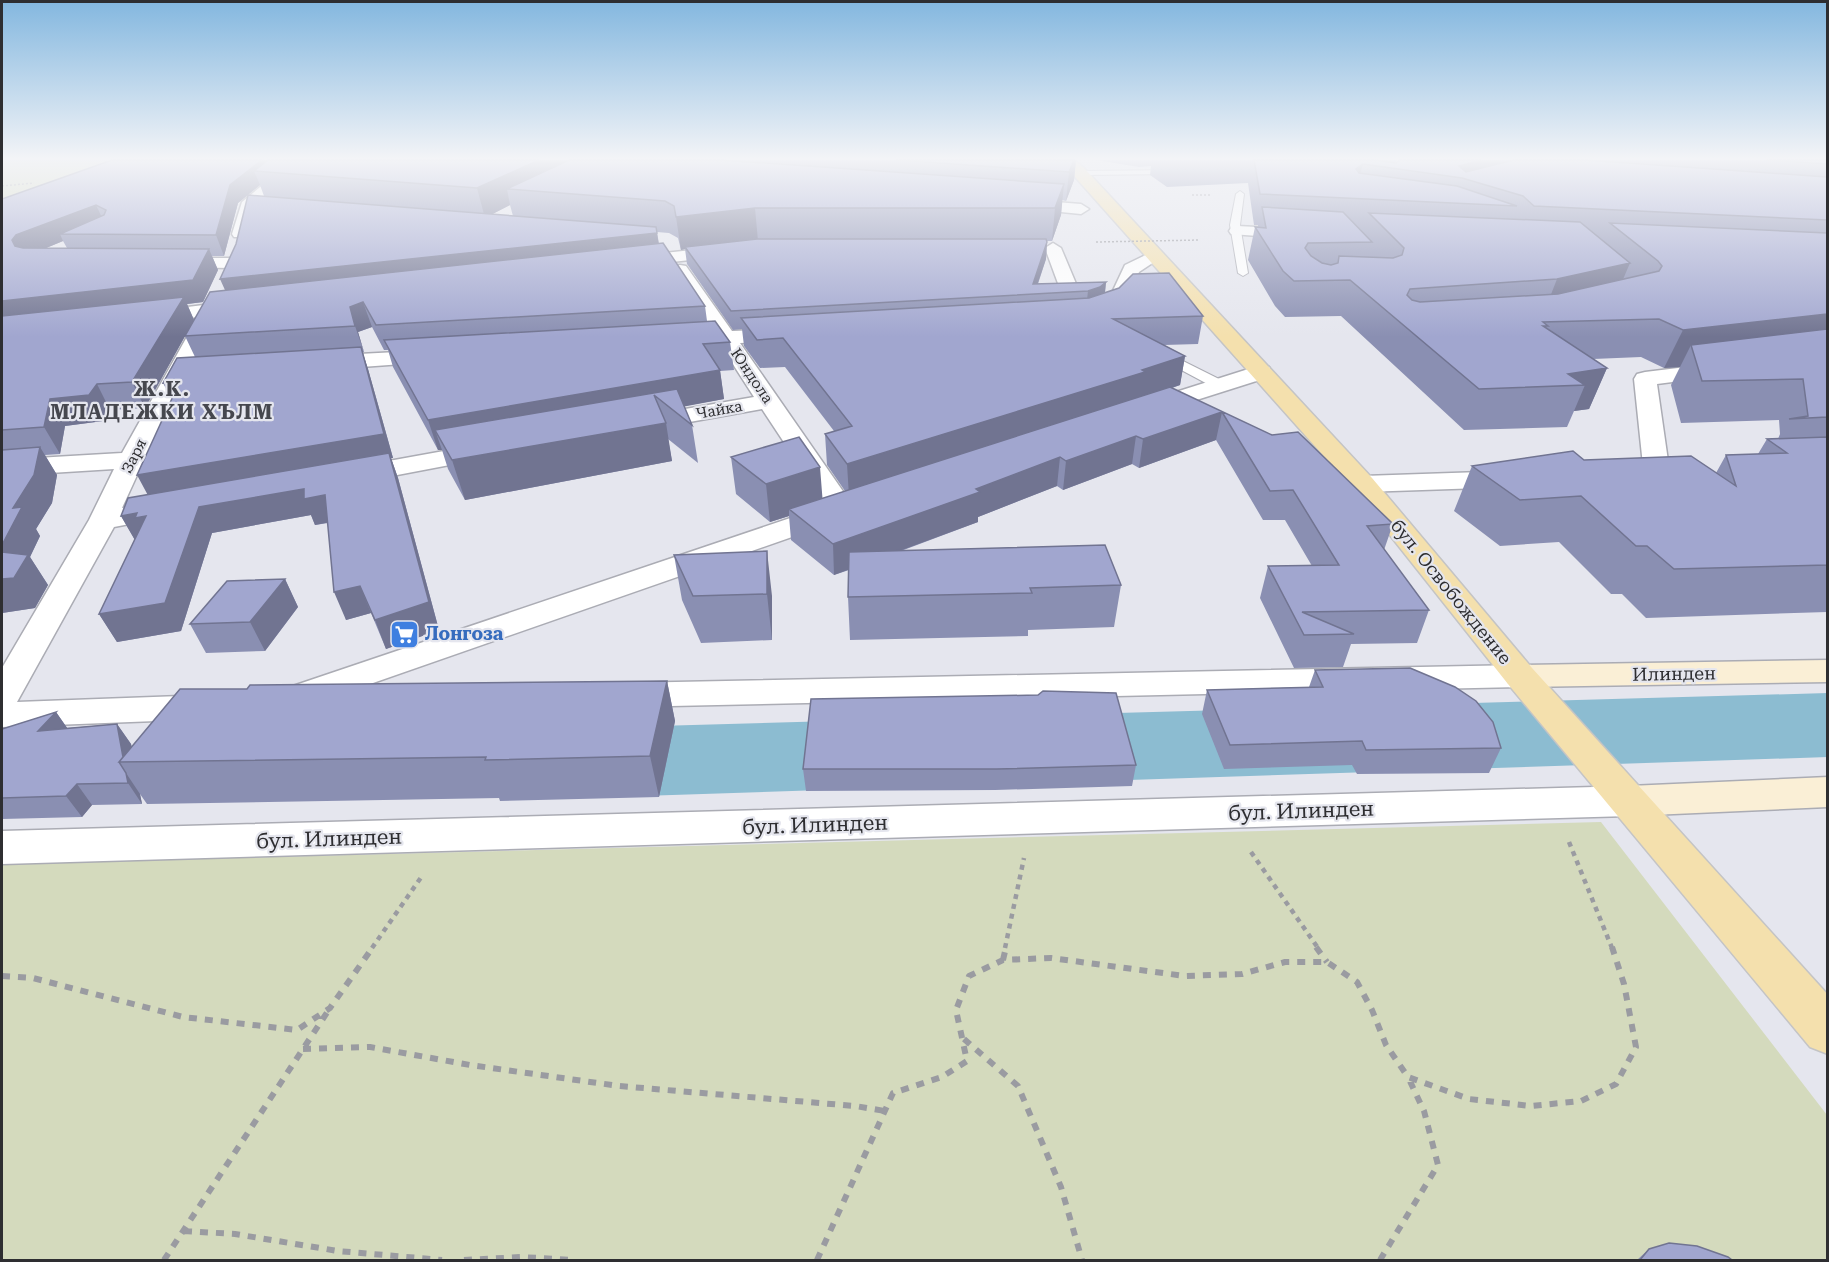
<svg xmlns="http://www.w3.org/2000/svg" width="1829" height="1262" font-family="'Roboto Serif',serif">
<rect width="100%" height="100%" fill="#e5e6ee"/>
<!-- green -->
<path fill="#d4dabd" d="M 2,160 L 275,160 L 2,209 Z
M 1601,822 L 1827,1115 L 1827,1260 L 2,1260 L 2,864 Z"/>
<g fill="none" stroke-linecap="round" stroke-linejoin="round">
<!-- river -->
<path fill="#8cbcd1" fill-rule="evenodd" d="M 1828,693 L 1828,757 L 550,799 L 515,789 L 501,764 L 515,739 L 550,729 Z"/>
<defs>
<path id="lane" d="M 1175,170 L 1178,170 L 1178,174 L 1081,175 L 1077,173 L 1081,171 Z
M 1240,191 L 1244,194 L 1240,225 L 1248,273 L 1243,276 L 1238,273 L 1230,225 L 1236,194 Z
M 1161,350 L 1225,382 L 1227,385 L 1225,388 L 1215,388 L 1157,357 L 1155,354 L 1157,351 Z"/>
<path id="street" d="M 293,160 L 307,160 L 254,207 L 246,237 L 234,237 L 232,234 L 242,202 Z
M 1017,199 L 1081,204 L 1089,209 L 1081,214 L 1012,207 L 1009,204 Z
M 1237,226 L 1298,229 L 1306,234 L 1298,239 L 1231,234 L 1229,231 L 1231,228 Z
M 1053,243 L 1061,248 L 1077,286 L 1075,290 L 1061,290 L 1059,286 L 1045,248 Z
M 730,246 L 736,247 L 738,251 L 736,255 L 626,267 L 620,266 L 617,262 L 620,258 L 626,257 Z
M 1154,251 L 1160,252 L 1163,256 L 1139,272 L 1129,296 L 1118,312 L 1105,319 L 1091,319 L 1088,315 L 1109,299 L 1125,265 Z
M 172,258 L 233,258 L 239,259 L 242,263 L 239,267 L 233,268 L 166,267 L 163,263 L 166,259 Z
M 680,265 L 686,266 L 732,331 L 786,329 L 793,331 L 796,335 L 793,339 L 786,341 L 740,343 L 856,510 L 852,516 L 307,706 L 294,710 L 281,706 L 276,698 L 281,690 L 826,506 L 762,409 L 645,430 L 636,428 L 633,423 L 636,418 L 645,416 L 754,397 L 720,344 L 682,346 L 675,344 L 672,340 L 675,336 L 712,332 L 671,270 L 674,266 Z
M 244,300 L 251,302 L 254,306 L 251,310 L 219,315 L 144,460 L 122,508 L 166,501 L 176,503 L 180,509 L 176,515 L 114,527 L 17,702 L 208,695 L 221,698 L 226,707 L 221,716 L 208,719 L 2,727 L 2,668 L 89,520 L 114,469 L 2,476 L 2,460 L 122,453 L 198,317 L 146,323 L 139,321 L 136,317 L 139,313 Z
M 436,350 L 444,351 L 447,356 L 444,361 L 320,370 L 312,368 L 309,363 L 312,358 L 320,356 Z
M 1719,363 L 1727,365 L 1730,370 L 1727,375 L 1657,384 L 1670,475 L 1666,481 L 1657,483 L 1648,481 L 1644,475 L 1634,379 L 1637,374 L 1645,372 Z
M 1261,365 L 1269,367 L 1272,372 L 1269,377 L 1146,416 L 1138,414 L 1134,409 L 1138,404 Z
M 488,443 L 497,446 L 501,451 L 497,456 L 350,484 L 341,482 L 337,476 L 341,470 L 350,468 Z
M 1511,471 L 1520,473 L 1524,479 L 1520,485 L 1511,487 L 1363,492 L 1354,490 L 1350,484 L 1354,478 L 1363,476 Z
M 1520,665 L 1532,668 L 1537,676 L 1532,684 L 1520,687 L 625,707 L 612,703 L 607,695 L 612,687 L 625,683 Z
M 1629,786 L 1643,790 L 1649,801 L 1643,812 L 1629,816 L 2,864 L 2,831 Z"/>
<path id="secondary" d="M 1828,660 L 1828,682 L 1520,687 L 1508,684 L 1503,676 L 1508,668 L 1520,665 Z
M 1828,777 L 1828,807 L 1629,816 L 1615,812 L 1609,801 L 1615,790 L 1629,786 Z"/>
<path id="primary" d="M 1060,160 L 1074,160 L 1083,167 L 1372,478 L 1532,668 L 1828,995 L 1828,1054 L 1810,1047 L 1508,684 L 1354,490 Z"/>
</defs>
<!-- lane casing -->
<use href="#lane" stroke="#abacb4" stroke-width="2"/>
<!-- street casing -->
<use href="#street" stroke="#abacb4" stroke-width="3"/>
<!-- secondary casing -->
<use href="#secondary" stroke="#abacb4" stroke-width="3"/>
<!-- primary casing -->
<use href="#primary" stroke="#c4c4c5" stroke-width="3"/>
<!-- path-far2 -->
<path stroke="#9a9ba1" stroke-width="1.5" stroke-dasharray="2 2" stroke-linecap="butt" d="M 2,186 L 34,183
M 1192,195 L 1212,195"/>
<!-- path-far1 -->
<path stroke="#9a9ba1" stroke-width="4.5" stroke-dasharray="5 5" stroke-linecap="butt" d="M 1569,842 L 1612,948
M 1251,852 L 1318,948
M 372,948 L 422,876
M 1005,948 L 1024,858"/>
<!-- path -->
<path stroke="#9a9ba1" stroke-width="6" stroke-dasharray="8 8" stroke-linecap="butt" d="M 1316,947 L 1327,962
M 1003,960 L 1006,947
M 2,976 L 33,978 L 183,1017 L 297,1030 L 330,1008 L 373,947
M 964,1039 L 1018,1086 L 1061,1187 L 1082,1260
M 303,1049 L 370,1047 L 470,1065 L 619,1086 L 855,1106 L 885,1111
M 184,1231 L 235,1234 L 338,1251 L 442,1260
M 164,1260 L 328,1011
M 464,1260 L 522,1257 L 570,1260
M 817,1260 L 893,1093 L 942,1077 L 967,1061 L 956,1010 L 969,976 L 1003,960 L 1051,958 L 1185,976 L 1242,974 L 1285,962 L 1327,962 L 1357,982 L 1372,1010 L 1386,1045 L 1408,1077 L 1469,1099 L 1531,1106 L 1581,1101 L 1616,1084 L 1636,1047 L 1624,984 L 1612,947
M 1380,1260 L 1438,1165 L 1424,1111 L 1408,1077"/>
<!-- lane -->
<use href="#lane" fill="#fff" fill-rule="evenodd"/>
<!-- street -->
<use href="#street" fill="#fff" fill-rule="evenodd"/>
<!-- secondary -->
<use href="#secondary" fill="#faefd6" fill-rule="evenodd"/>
<!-- primary -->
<use href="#primary" fill="#f4e0ad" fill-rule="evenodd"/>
<!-- path-bridge -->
<path stroke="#9a9ba1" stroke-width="1.5" stroke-dasharray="2 2" stroke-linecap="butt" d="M 1096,242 L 1200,240"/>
</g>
<!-- wall -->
<path fill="#8a8fb2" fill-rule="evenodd" d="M 112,160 L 1076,160 L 1074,180 L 1066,201 L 1062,200 L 1061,215 L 1052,241 L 1047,241 L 1046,259 L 1038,284 L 1106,282 L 1105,293 L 1203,316 L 1198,344 L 1164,345 L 1185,356 L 1180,385 L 1172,388 L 1272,435 L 1393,524 L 1384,550 L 1429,610 L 1417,643 L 1351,644 L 1343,667 L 1294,668 L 1260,598 L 1268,566 L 1312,566 L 1285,520 L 1263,520 L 1216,440 L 1139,468 L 1132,464 L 1063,490 L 1057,486 L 978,517 L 978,522 L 901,551 L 1121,585 L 1114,627 L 1028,630 L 1028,636 L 850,640 L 848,597 L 849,570 L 834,575 L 791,540 L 789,516 L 770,522 L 736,494 L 731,457 L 822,499 L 845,491 L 827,465 L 825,434 L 834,431 L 785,367 L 760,368 L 744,346 L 742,329 L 733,330 L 687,264 L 685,249 L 681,250 L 678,238 L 669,233 L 657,232 L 659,244 L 705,306 L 707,321 L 730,342 L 734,370 L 720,371 L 724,399 L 684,406 L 692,425 L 698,463 L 668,439 L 672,461 L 465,500 L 448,469 L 442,450 L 438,450 L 393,367 L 388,350 L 384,350 L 372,327 L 358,332 L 364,352 L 362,352 L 368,369 L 393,458 L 391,458 L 398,478 L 439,630 L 386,649 L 371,613 L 346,620 L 328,523 L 315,525 L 311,515 L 212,533 L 181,631 L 117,642 L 99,614 L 135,540 L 121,516 L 147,495 L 172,400 L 163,383 L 195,357 L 185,336 L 225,290 L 264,196 L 260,185 L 238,203 L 224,256 L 212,256 L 218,270 L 203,302 L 187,304 L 194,320 L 145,408 L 110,410 L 103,421 L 65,426 L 60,454 L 45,455 L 57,475 L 52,503 L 36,529 L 40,536 L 30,557 L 48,585 L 35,608 L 2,613 L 2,199 ZM 510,205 L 513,216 L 492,214 ZM 63,241 L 67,248 L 46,248 Z
M 1096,160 L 1397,160 L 1396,163 L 1399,160 L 1827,160 L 1827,612 L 1646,618 L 1622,594 L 1611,594 L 1559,542 L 1500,546 L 1454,511 L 1472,466 L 1584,460 L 1716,473 L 1726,455 L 1758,454 L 1767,439 L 1778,439 L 1780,434 L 1779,420 L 1681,423 L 1671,385 L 1680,367 L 1664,368 L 1641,357 L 1593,359 L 1607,368 L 1589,409 L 1574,411 L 1567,427 L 1464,430 L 1341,316 L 1285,317 L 1275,306 L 1248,260 L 1255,227 L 1258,227 L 1258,225 L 1254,225 L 1248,183 L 1167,187 L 1150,175 L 1151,166 L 1139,167 Z
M 674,555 L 772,596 L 772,640 L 701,643 L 682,600 Z
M 285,579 L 298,607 L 265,651 L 206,653 L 190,624 Z
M 1315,670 L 1501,748 L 1489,773 L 1357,774 L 1352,765 L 1224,769 L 1202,714 L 1207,690 L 1309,687 Z
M 667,681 L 675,721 L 659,797 L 500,801 L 499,798 L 147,804 L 140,794 L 142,804 L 92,805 L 82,817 L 2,819 L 2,729 L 56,712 L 67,728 L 117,724 L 131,744 L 132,747 L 247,689 Z
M 1136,765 L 1132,786 L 995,790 L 806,791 L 803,769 Z
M 1649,1249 L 1732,1260 L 1637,1260 Z"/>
<!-- shaded-wall -->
<path fill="#717491" d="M 262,160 L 287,160 L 254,171 L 260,185 L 238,203 L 224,256 L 216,235 L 230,185 Z
M 539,160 L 563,160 L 567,178 L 507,189 L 510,205 L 485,218 L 477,188 Z
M 1074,160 L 1076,160 L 1074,180 L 1066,201 L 1069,172 Z
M 1481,160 L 1501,160 L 1494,182 L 1462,178 L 1459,166 Z
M 1363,164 L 1355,193 L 1356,169 Z
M 1064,184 L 1061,215 L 1052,241 L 1055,208 Z
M 96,205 L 105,224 L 60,234 L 63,241 L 27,256 L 26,267 L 12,240 L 16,235 Z
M 755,208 L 758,241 L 685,247 L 685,249 L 681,250 L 676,217 Z
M 656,227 L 660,252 L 229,299 L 220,279 Z
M 1047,242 L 1046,259 L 1034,294 L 1033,284 Z
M 209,249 L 218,270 L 203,302 L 187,304 L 194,320 L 145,408 L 132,382 L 2,325 L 2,301 Z
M 1630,263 L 1615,298 L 1543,315 L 1557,279 Z
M 1106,282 L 1104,300 L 1086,309 L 1088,291 Z
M 363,302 L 372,327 L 358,332 L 364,352 L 355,326 L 350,307 Z
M 1827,314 L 1827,350 L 1691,345 L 1680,367 L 1664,368 L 1683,330 Z
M 361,347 L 368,369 L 393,458 L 391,458 L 398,478 L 439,630 L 386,649 L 375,620 L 390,459 L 151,501 L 137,475 Z
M 1185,356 L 1180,385 L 849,496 L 847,464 Z
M 1607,368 L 1589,409 L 1574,411 L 1585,385 L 1568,374 Z
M 720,370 L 724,399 L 671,409 L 654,395 L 435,430 L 442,450 L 438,450 L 428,420 Z
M 97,384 L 110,410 L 103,421 L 65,426 L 60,454 L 44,427 L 50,399 Z
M 1222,412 L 1216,440 L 1139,468 L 1143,439 Z
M 666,423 L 672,461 L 465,500 L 452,460 Z
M 1136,436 L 1132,464 L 1063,490 L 1066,461 Z
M 40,447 L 57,475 L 52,503 L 36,529 L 40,536 L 30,557 L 48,585 L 35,608 L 2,613 L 2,545 L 13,508 Z
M 1060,457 L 1057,486 L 978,517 L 978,522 L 834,575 L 833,544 Z
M 820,467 L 823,505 L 789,509 L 789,516 L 770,522 L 766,484 Z
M 304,489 L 325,495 L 336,521 L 315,525 L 311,515 L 212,533 L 181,631 L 117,642 L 99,614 L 199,507 Z
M 137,513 L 146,516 L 136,542 L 121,516 Z
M 767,551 L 772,596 L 772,640 L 767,594 Z
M 285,579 L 298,607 L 265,651 L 250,622 Z
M 360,586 L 371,613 L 346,620 L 334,592 Z
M 667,681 L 675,721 L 659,797 L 650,756 Z
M 56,712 L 70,732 L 38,731 Z
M 117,724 L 131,744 L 134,762 L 124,762 Z
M 126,773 L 140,794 L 142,804 L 128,783 Z
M 77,784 L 92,805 L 82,817 L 66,796 Z"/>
<!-- building -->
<path fill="#a1a6cf" stroke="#717491" stroke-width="1.5" d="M 112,160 L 262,160 L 230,185 L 216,235 L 60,234 L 104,215 L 106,210 L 96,205 L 16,235 L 12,240 L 15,246 L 23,248 L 209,249 L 193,280 L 2,301 L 2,199 Z
M 268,160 L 539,160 L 477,188 L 254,171 Z
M 569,160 L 722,160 L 1064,184 L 1055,208 L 755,208 L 676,217 L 674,206 L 665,201 L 507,189 Z
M 896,160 L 1074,160 L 1069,172 Z
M 1254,160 L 1376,160 L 1396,163 L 1399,160 L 1481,160 L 1459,166 L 1466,172 L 1513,160 L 1586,160 L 1827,177 L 1827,220 L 1534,206 L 1523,196 L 1462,178 L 1363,164 L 1356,169 L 1359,173 L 1457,186 L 1517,206 L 1260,194 Z
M 1767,160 L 1827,160 L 1827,164 Z
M 248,195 L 656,227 L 657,233 L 220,279 L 236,244 Z
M 1262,207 L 1343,212 L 1372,242 L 1308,243 L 1305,248 L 1311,256 L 1322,263 L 1331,265 L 1338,263 L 1339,256 L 1393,258 L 1402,255 L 1404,248 L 1369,213 L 1580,222 L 1630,263 L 1557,279 L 1410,289 L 1407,295 L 1412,300 L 1420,302 L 1558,294 L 1659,271 L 1662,266 L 1658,261 L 1610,223 L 1827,233 L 1827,314 L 1683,330 L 1659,319 L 1543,322 L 1548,326 L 1543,326 L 1607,368 L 1568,374 L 1585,385 L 1479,389 L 1350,280 L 1294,281 L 1283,271 L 1255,227 L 1266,228 Z
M 757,239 L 1046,239 L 1047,242 L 1033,284 L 1106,282 L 1100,287 L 1088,291 L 731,311 L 685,247 Z
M 663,243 L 705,306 L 376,325 L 363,302 L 350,307 L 355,326 L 185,336 L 210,292 Z
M 1169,273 L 1203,316 L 1113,319 L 1185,356 L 1142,370 L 1145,372 L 847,464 L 825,434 L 852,426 L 783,338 L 757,340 L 741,318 L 1089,298 L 1119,288 L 1133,274 Z
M 184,297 L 132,382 L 97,384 L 89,395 L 50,399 L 44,427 L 2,430 L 2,316 Z
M 715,321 L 730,342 L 703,344 L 720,370 L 428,420 L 384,340 Z
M 1827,329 L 1827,417 L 1789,419 L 1808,416 L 1803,379 L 1702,381 L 1691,345 Z
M 361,347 L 384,434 L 137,475 L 180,381 L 163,383 L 177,358 Z
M 1170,387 L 1272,435 L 1298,432 L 1393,524 L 1367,526 L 1429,610 L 1302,612 L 1354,634 L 1304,635 L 1268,566 L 1339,565 L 1293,490 L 1270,491 L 1222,412 L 1143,439 L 1136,436 L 1066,461 L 1060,457 L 976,489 L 980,492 L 833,544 L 789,509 Z
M 677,389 L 692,425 L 654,395 L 666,423 L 452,460 L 435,430 Z
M 799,437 L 820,467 L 766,484 L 731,457 Z
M 1827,437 L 1827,565 L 1674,569 L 1647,546 L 1636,546 L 1581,496 L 1520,500 L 1472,466 L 1573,451 L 1584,460 L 1691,456 L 1736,486 L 1726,455 L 1787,453 L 1767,439 Z
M 40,447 L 34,475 L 13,508 L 22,507 L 2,545 L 2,450 Z
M 389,453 L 429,602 L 375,620 L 360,586 L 334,592 L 325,495 L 304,499 L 304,489 L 199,507 L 165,603 L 99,614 L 146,516 L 135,518 L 137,513 L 121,516 L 128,498 Z
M 1105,545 L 1121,585 L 1030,588 L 1032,593 L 848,597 L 849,552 Z
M 767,551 L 767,594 L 693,596 L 674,555 Z
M 2,552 L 28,555 L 14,578 L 2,579 Z
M 285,579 L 250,622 L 190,624 L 227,581 Z
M 1410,668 L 1455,687 L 1476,701 L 1493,722 L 1501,748 L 1366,750 L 1362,741 L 1230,745 L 1207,690 L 1323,687 L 1315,670 Z
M 667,681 L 650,756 L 485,760 L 486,757 L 119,762 L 180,689 L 247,689 L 250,685 Z
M 1043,691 L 1116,693 L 1136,765 L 997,769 L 803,769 L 811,699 L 1038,695 Z
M 56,712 L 38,731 L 117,724 L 123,757 L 119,762 L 126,773 L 128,783 L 77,784 L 66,796 L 2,798 L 2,729 Z
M 1669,1243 L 1697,1246 L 1728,1257 L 1732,1260 L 1640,1260 L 1649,1249 Z"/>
<!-- sky -->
<linearGradient id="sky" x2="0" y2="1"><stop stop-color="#83b7df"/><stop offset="0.47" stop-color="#f3f4f7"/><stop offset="1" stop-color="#f3f4f7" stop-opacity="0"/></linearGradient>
<rect width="1829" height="337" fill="url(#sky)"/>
<!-- icons -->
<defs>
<symbol id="supermarket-square" viewBox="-11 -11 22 22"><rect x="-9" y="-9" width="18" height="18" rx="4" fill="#3f7fe0" stroke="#e5e6ee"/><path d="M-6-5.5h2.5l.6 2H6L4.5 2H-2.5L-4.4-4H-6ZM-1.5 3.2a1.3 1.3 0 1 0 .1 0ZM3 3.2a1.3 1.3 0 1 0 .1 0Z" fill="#fff"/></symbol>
</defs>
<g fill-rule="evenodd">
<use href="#supermarket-square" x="388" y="618" width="33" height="33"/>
</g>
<g text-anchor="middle" stroke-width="4.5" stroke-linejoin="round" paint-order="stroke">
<!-- far-street labels -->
<g font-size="15" fill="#2e2e31" stroke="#e5e6ee">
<text transform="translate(752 376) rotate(56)" y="5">Юндола</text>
<text transform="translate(719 410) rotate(-10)" y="5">Чайка</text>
<text transform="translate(134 456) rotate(-63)" y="5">Заря</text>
</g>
<!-- street labels -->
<g font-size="18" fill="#2e2e31" stroke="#e5e6ee">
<text transform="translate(1451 592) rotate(51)" y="6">бул. Освобождение</text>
<text transform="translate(1674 674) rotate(-1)" y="6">Илинден</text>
</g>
<!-- shop labels -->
<g font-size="18" font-weight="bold" fill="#366cbe" stroke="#e5e6ee" text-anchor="start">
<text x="425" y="640">Лонгоза</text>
</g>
<!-- far-district labels -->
<g font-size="20" font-weight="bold" letter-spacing="1.5" fill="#46474e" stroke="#e5e6ee">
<text x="162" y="396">Ж.К.<tspan x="162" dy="23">МЛАДЕЖКИ ХЪЛМ</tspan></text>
</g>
<!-- near-street labels -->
<g font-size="21" fill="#2e2e31" stroke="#e5e6ee">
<text transform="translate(1301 811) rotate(-2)" y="7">бул. Илинден</text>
<text transform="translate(815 825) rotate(-2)" y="7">бул. Илинден</text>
<text transform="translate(329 839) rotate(-2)" y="7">бул. Илинден</text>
</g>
</g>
<!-- border -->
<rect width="1829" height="1262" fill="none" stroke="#2e2e31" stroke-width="6"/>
</svg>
